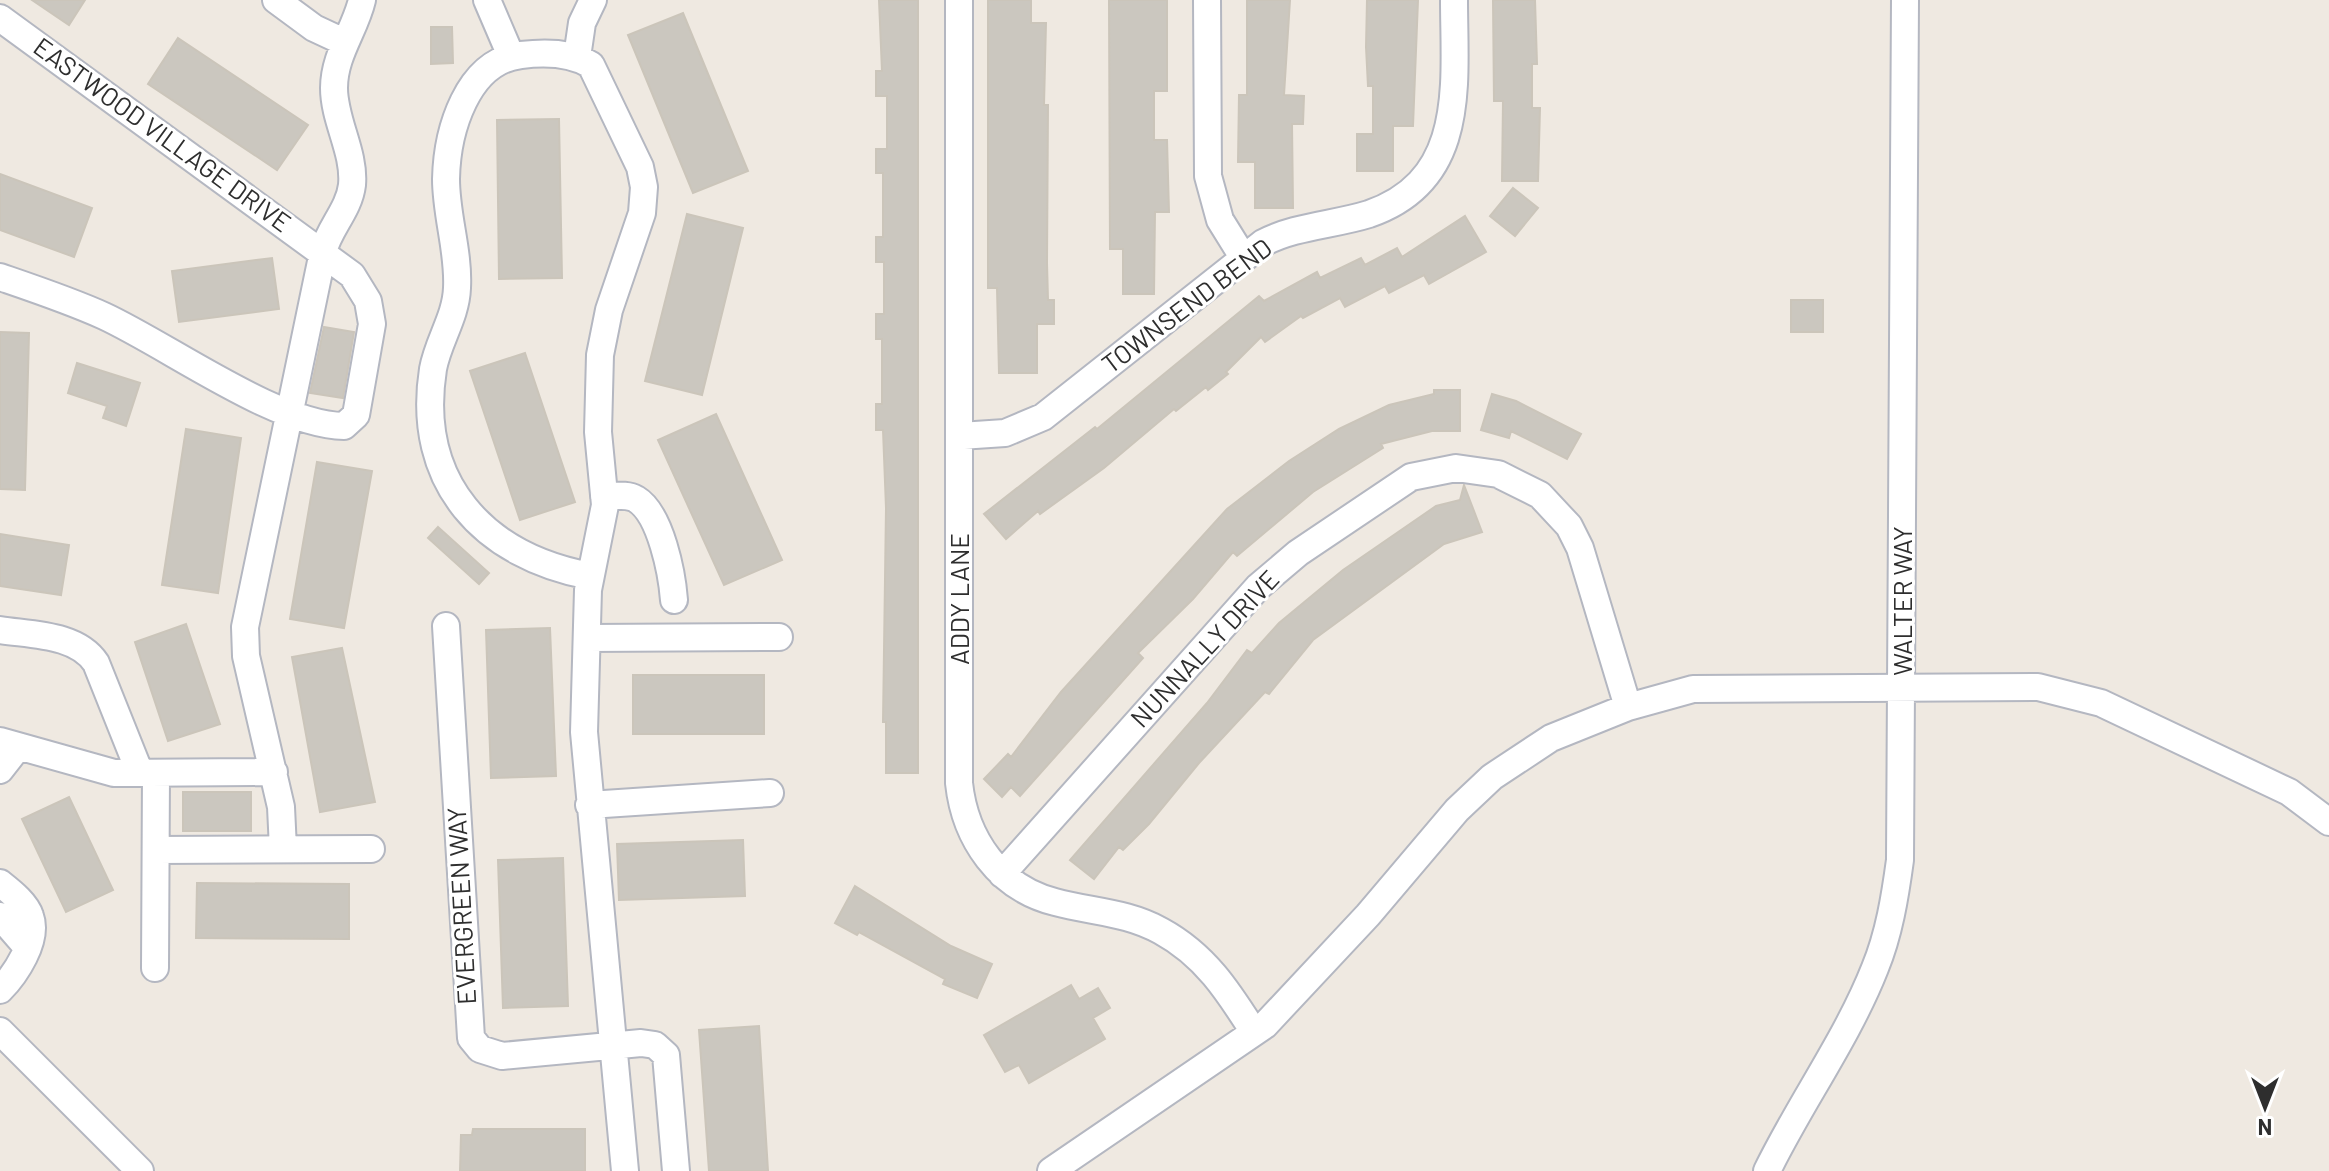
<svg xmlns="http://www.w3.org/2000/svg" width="2329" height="1171" font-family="Barlow,sans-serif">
<rect width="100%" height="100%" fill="#efe9e1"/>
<!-- building -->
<path fill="#cbc7bf" stroke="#cbc5ba" stroke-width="2" d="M 32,0 L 85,0 L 69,25 Z
M 879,0 L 918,0 L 918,773 L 886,773 L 886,722 L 883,722 L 886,508 L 883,430 L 876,430 L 876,404 L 882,404 L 882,339 L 876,339 L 876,314 L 884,314 L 884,262 L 876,262 L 876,237 L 883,237 L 883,173 L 876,173 L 876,149 L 887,149 L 887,96 L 876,96 L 876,71 L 882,71 Z
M 988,0 L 1031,0 L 1031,23 L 1046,23 L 1044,105 L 1048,105 L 1047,263 L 1048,300 L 1054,300 L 1054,324 L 1037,324 L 1037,373 L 999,373 L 997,288 L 988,288 Z
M 1109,0 L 1167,0 L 1167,91 L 1154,91 L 1154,140 L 1167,140 L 1169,212 L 1155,212 L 1154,294 L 1123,294 L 1123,249 L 1110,249 Z
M 1247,0 L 1290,0 L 1284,95 L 1304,96 L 1303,124 L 1292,124 L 1293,208 L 1255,208 L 1255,162 L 1238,162 L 1239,95 L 1247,95 Z
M 1367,0 L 1418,0 L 1413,126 L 1393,126 L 1393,171 L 1357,171 L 1357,134 L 1373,134 L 1373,86 L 1368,86 L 1366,47 Z
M 1493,0 L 1535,0 L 1537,64 L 1532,64 L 1532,108 L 1540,108 L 1538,181 L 1502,181 L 1503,101 L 1494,101 Z
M 683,13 L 748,171 L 693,193 L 628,35 Z
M 431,27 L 452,27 L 453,63 L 431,64 Z
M 178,38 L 308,125 L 277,170 L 148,84 Z
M 559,119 L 562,278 L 499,279 L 497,120 Z
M 0,174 L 92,208 L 74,257 L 0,230 Z
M 1513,188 L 1538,208 L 1515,236 L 1490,216 Z
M 687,214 L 743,228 L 702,395 L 645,381 Z
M 1465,216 L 1486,252 L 1429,284 L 1424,275 L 1389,293 L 1385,286 L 1345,307 L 1340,298 L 1303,318 L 1301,316 L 1265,342 L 1261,337 L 1226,372 L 1228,374 L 1208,390 L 1206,387 L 1176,411 L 1174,409 L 1104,468 L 1040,514 L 1038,511 L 1006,539 L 984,514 L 1095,427 L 1097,429 L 1259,296 L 1264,301 L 1317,272 L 1320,278 L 1361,258 L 1365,265 L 1397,248 L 1402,257 Z
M 272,258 L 279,309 L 179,322 L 172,271 Z
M 1791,300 L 1823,300 L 1823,332 L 1791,332 Z
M 324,327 L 354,332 L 343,398 L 310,393 Z
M 0,332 L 29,333 L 25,490 L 0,489 Z
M 525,353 L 575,502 L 520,520 L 470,371 Z
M 77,363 L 140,383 L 126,426 L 103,418 L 107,406 L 68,393 Z
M 1434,390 L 1460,390 L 1460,431 L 1432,431 L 1381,444 L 1383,448 L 1313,492 L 1237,556 L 1233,552 L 1193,599 L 1138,653 L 1143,658 L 1020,796 L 1011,787 L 1002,797 L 984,779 L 1008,754 L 1011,757 L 1061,692 L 1227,509 L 1289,461 L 1339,429 L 1389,405 L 1434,394 Z
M 1492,394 L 1516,401 L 1581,434 L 1567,459 L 1511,431 L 1509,438 L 1481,430 Z
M 716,414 L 782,560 L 724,585 L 658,440 Z
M 186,429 L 241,438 L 218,593 L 162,585 Z
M 317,462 L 372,471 L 344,628 L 290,619 Z
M 1464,485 L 1482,532 L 1444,544 L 1313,640 L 1269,694 L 1265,692 L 1199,763 L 1149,824 L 1123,850 L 1119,847 L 1094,879 L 1070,860 L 1207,703 L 1247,650 L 1252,653 L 1279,623 L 1343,570 L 1436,506 L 1460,500 Z
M 438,527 L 489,573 L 479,584 L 428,538 Z
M 0,534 L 69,545 L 61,595 L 0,586 Z
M 186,624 L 220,724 L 168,741 L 135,642 Z
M 550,628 L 556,776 L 491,778 L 486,630 Z
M 342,648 L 375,802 L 320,812 L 292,657 Z
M 633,675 L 764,675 L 764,734 L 633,734 Z
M 183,792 L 251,792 L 251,831 L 183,831 Z
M 69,797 L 113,890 L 66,912 L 22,819 Z
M 743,840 L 745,896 L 619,900 L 617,844 Z
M 563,858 L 568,1006 L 503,1008 L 498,860 Z
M 197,883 L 349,884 L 349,939 L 196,938 Z
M 855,886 L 951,946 L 992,964 L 977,998 L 943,984 L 945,979 L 859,932 L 857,935 L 835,923 Z
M 1071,985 L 1079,999 L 1098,988 L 1110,1008 L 1093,1018 L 1105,1039 L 1029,1083 L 1019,1065 L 1005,1072 L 984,1035 Z
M 759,1026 L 768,1171 L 709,1171 L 699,1030 Z
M 473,1129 L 585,1129 L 585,1171 L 460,1171 L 461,1135 L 472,1135 Z"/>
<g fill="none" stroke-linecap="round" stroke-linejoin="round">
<defs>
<path id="minor" d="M 276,0 L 314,28 L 344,42
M 487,0 L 511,56
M 959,0 L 959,783 C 965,839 999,888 1055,902 C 1092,912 1127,912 1161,931 C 1205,955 1228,991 1254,1032
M 1207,0 L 1208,176 L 1220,220 L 1243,257
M 0,18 L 352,275 L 368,301 L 372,324 L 356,415 L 344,426 C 276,425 169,346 104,316 C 71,301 35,289 0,277
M 577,57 L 582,23 L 593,0
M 960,436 L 1005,433 L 1043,417 L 1263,243 C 1295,226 1334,225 1369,214 C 1468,180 1454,83 1454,0
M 604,496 C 615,496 627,494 636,499 C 661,514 672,574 674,600
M 590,576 C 484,556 415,483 433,369 C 438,341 456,317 457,288 C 459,251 446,216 446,179 C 447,131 467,61 521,55 C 545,52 570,52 591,65 L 640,167 L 644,187 L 642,213 L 609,310 L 600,355 L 598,432 L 605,505 L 588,590 L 584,732 L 625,1171
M 446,626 L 471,1038 L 480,1049 L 502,1056 L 641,1043 L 655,1045 L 666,1055 L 676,1171
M 0,630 C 32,635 77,634 96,663 L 140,773
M 587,638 L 779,637
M 0,741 L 114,773 L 274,772
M 0,770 L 18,747
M 589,805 L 770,793
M 283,849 L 281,807 L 246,656 L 245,627 L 323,252 C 329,228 349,210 352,185 C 355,152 334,121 334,88 C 334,55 355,30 362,0
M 156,850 L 371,849
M 1002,874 L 1258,587 L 1298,553 L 1411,477 L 1456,468 L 1498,474 L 1540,495 L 1569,526 L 1580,548 L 1628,707
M 0,883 C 10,891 26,903 30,916 C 39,940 15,975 0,990
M 0,916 L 26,946
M 155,968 L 156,773
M 0,1031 L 140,1171
M 1051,1171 L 1265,1025 L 1368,915 L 1457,810 L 1492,777 L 1551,738 L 1628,707 L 1693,689 L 2038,687 L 2101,703 L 2289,792 L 2329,822
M 1767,1171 C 1800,1103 1847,1039 1875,968 C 1889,934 1895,897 1900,860 L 1905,0"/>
</defs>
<!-- minor casing -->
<use href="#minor" stroke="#b4b7c1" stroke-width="30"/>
<!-- minor -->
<use href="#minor" stroke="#fff" stroke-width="26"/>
</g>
<g text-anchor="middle" stroke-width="6" stroke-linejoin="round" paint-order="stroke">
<!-- street labels -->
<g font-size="26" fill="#2e2e2e" stroke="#fff">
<text transform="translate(162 135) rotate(36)" y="9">EASTWOOD VILLAGE DRIVE</text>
<text transform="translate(1187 306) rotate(-37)" y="9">TOWNSEND BEND</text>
<text transform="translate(960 599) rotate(-90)" y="9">ADDY LANE</text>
<text transform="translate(1903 601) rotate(-90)" y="9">WALTER WAY</text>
<text transform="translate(1205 649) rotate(-47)" y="9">NUNNALLY DRIVE</text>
<text transform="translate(462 906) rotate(-93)" y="9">EVERGREEN WAY</text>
</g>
</g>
<!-- north arrow -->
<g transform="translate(2265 1107) rotate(180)" stroke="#ffffff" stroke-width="6" paint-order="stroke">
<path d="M0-6L14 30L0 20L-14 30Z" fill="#2e2e2e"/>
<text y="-12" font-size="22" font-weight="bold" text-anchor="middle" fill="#2e2e2e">N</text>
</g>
</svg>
